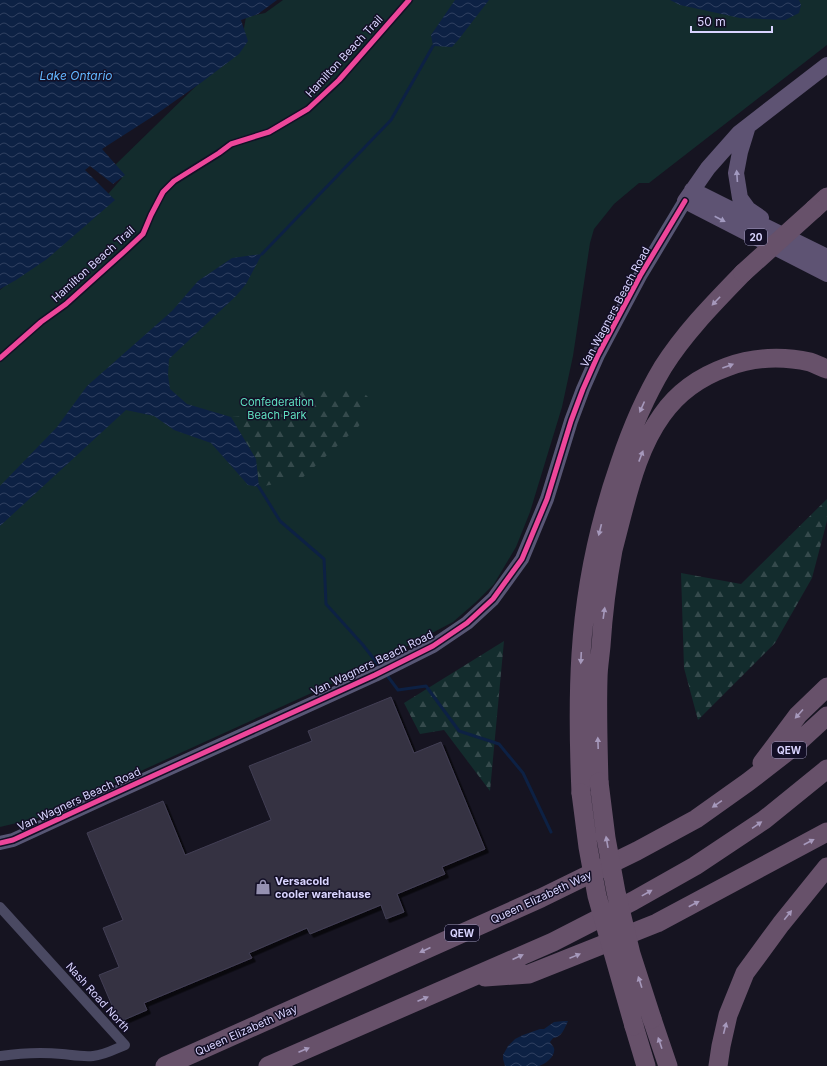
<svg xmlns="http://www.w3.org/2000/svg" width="827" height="1066" font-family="Inter,sans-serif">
<defs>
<pattern id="forest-firs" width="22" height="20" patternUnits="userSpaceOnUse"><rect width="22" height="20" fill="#132c2d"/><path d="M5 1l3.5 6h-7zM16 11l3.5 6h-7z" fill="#354a4c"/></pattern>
<pattern id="water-waves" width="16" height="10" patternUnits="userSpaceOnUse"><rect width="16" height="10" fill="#0d2144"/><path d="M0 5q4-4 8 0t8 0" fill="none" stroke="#304060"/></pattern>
<filter id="shadow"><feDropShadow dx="3.5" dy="3.5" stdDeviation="0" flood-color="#0009"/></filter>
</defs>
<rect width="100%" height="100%" fill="#161421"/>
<!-- green -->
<path fill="#132c2d" d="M 283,0 L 827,0 L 827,45 L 649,183 L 639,183 L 614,204 L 594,229 L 590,243 L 573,356 L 562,407 L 530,512 L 516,547 L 494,584 L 476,602 L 453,622 L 362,670 L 38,818 L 0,827 L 0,290 L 102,201 L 122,178 L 112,168 L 232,51 L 242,39 L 246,17 L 265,13 Z"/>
<!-- forest -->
<path fill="url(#forest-firs)" d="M 301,389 L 362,391 L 372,401 L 359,426 L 301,479 L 259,487 L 256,459 L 231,417 L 284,414 Z
M 827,499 L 827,521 L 812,578 L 775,643 L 698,720 L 684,668 L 681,573 L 741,584 Z
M 504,641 L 490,791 L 444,730 L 420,734 L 404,703 Z"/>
<!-- water -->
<path fill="url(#water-waves)" d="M 0,0 L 277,0 L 258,14 L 241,20 L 248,41 L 239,54 L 202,82 L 155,115 L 102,149 L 125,175 L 113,184 L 90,166 L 85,170 L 115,200 L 47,259 L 16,280 L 0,289 Z
M 455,0 L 489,0 L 459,39 L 452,47 L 433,46 L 431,35 Z
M 670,0 L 799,0 L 801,5 L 799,13 L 785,20 L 740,18 L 680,5 Z
M 262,254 L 246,284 L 236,296 L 169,359 L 168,375 L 170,389 L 187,404 L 231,417 L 256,459 L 259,487 L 248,485 L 211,443 L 174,430 L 154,416 L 126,410 L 0,526 L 0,486 L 57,427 L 87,386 L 172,311 L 198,281 L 232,258 Z
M 564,1021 L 568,1021 C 565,1028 561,1038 553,1038 L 550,1042 C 551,1044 553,1046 554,1048 C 556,1056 546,1064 539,1066 L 505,1066 L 503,1059 L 503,1055 L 508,1046 L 515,1039 L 523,1035 L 540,1029 L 544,1029 L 554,1022 Z"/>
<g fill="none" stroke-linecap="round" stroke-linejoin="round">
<!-- stream -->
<path stroke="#0d2144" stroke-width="3" d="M 262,254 L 391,120 L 433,46
M 259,487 L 280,521 L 324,559 L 326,604 L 363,645 L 381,668
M 386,674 L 398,690 L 426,686 L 459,731 L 499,744 L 523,773 L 551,832"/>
</g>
<!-- building -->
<path fill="#343243" stroke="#433f54" filter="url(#shadow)" d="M 391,697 L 414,753 L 441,742 L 485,849 L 442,867 L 445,874 L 397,894 L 404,912 L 386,919 L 381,905 L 310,934 L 307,928 L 249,953 L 252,958 L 144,1003 L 147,1010 L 119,1022 L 99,975 L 119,967 L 103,928 L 123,920 L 87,833 L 163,801 L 185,855 L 271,820 L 249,766 L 312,741 L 308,731 Z"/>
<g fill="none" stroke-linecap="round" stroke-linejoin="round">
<!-- street -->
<path stroke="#4a4962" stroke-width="10" d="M 0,907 L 125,1045 C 115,1049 105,1055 93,1056 C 83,1057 72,1055 62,1054 C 41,1052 21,1053 0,1056"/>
<!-- secondary -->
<path stroke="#575674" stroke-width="14" d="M 0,843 L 13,840 L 102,799 L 375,675 L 433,646 L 467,623 L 493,599 L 522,559 L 547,499 L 571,421 L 583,389 L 598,355 L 640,276 L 685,201"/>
<!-- primary -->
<path stroke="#5e5373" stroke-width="16" d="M 827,65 L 739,133 L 708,168 L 685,201 L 827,274
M 748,126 L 740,152 L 736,173 L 740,198 L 748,209 L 761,218
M 692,190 L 748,218 L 827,257"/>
<!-- highway -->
<path stroke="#67516a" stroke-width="19" d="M 814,209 L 827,197
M 762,763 L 798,715 L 827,687
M 599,782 C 598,747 597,713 598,679 C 598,668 600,657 601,646 C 603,614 607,582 613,550 C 616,538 619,527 622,515 C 631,480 641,444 662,415 C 678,392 702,376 727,367 C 753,357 783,356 810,362 C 816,364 821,367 827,369
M 581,793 C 579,747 578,701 581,654 C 585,591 599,523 620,463 C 631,430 645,397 663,367 C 685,332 715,302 743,273
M 485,977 L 529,974 L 657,923 L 827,832
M 652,1019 L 668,1066
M 634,1026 L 646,1066
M 165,1066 L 541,898 L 637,851 L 696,819 L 748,782 L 792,748 L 827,716
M 268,1066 L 553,942 L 633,901 L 695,866 L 764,820 L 827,769
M 718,1066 L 721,1046 L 728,1015 L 745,973 L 781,924 L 827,867"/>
<!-- highway-bridge -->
<path stroke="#67516a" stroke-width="19" d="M 743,273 L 814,209
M 599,782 L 606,838 L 616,892 L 631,954 L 652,1019
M 581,793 L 588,847 L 597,896 L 634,1026"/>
<defs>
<path id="cycleway" d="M 0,358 L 41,322 L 66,304 L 126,250 L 143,234 L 151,215 L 163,192 L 174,181 L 219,153 L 231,144 L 269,132 L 308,109 L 339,80 L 409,0
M 0,843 L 13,840 L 102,799 L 375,675 L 433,646 L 467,623 L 493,599 L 522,559 L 547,499 L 571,421 L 583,389 L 598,355 L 640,276 L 685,201"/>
</defs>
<!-- cycleway casing -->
<use href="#cycleway" stroke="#130f26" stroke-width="8"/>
<!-- cycleway -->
<use href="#cycleway" stroke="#ed469a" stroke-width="5"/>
</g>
<!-- one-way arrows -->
<defs><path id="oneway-solid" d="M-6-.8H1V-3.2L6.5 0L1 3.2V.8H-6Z"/></defs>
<g fill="#a29ac0">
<use href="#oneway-solid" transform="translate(737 176) rotate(-94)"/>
<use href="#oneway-solid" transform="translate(720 219) rotate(27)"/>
</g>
<g fill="#a699bc">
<use href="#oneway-solid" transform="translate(716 301) rotate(134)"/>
<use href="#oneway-solid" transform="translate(728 366) rotate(-20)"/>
<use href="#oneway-solid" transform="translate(642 407) rotate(114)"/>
<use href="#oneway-solid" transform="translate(641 456) rotate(-69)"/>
<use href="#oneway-solid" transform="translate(600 530) rotate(104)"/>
<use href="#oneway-solid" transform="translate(604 613) rotate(-82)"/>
<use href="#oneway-solid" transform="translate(581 658) rotate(93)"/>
<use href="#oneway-solid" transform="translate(799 714) rotate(132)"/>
<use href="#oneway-solid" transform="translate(598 743) rotate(-92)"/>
<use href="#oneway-solid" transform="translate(717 804) rotate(145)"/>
<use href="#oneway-solid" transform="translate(757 825) rotate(-34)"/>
<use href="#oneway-solid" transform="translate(607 842) rotate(-100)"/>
<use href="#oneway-solid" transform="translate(809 842) rotate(-28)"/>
<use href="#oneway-solid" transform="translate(647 893) rotate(-29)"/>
<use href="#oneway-solid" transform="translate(694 904) rotate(-28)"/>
<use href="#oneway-solid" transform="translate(788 915) rotate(-51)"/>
<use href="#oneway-solid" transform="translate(425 950) rotate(156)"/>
<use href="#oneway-solid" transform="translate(575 956) rotate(-22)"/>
<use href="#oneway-solid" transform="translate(518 957) rotate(-24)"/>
<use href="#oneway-solid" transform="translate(640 982) rotate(-108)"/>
<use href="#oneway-solid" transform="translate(423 999) rotate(-23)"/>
<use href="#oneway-solid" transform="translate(725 1028) rotate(-76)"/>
<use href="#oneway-solid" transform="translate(660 1043) rotate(-109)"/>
<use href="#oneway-solid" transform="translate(304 1050) rotate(-23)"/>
</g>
<!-- icons -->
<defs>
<symbol id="shop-bare" viewBox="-9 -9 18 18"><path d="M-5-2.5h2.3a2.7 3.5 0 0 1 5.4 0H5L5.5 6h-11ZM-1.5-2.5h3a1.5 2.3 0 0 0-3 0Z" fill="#9591b1" stroke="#130f26" stroke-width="2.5" paint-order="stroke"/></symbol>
</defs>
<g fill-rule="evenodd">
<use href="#shop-bare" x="252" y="876" width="22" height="22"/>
</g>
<g text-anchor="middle" stroke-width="3" stroke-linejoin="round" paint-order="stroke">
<!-- shield labels -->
<g fill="#130f26" stroke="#9e99be" stroke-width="1">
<rect x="745" y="229" width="22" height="16" rx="3"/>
<rect x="772" y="742" width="34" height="16" rx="3"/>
<rect x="445" y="925" width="34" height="16" rx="3"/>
</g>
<g font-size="10" font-weight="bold" fill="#d9d4ff">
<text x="756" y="241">20</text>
<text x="789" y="754">QEW</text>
<text x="462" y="937">QEW</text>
</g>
<!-- street labels -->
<g font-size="11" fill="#d9d4ff" stroke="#130f26">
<text transform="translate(344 56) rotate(-47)" y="4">Hamilton Beach Trail</text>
<text transform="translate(93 264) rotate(-42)" y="4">Hamilton Beach Trail</text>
<text transform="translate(615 307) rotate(-62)" y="4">Van Wagners Beach Road</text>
<text transform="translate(372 663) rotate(-26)" y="4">Van Wagners Beach Road</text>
<text transform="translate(79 799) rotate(-25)" y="4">Van Wagners Beach Road</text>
<text transform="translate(541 897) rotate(-25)" y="4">Queen Elizabeth Way</text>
<text transform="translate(98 997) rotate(48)" y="4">Nash Road North</text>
<text transform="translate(246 1030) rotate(-24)" y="4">Queen Elizabeth Way</text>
</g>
<!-- park labels -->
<g font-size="11" fill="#5fe0c0" stroke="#130f26">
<text x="277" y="406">Confederation<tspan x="277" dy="13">Beach Park</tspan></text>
</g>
<!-- poi labels -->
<g font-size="11" font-weight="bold" fill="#d9d4ff" stroke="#130f26" text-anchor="start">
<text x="275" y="885">Versacold<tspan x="275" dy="13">cooler warehause</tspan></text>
</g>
<!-- water labels -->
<g font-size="12" font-style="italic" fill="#62b6ff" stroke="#130f26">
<text x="76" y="80">Lake Ontario</text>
</g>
</g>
<!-- scale -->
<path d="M691 26v6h81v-6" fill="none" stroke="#d9d4ff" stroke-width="2"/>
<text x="697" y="26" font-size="12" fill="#d9d4ff" stroke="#130f26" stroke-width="3" paint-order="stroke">50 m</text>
</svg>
